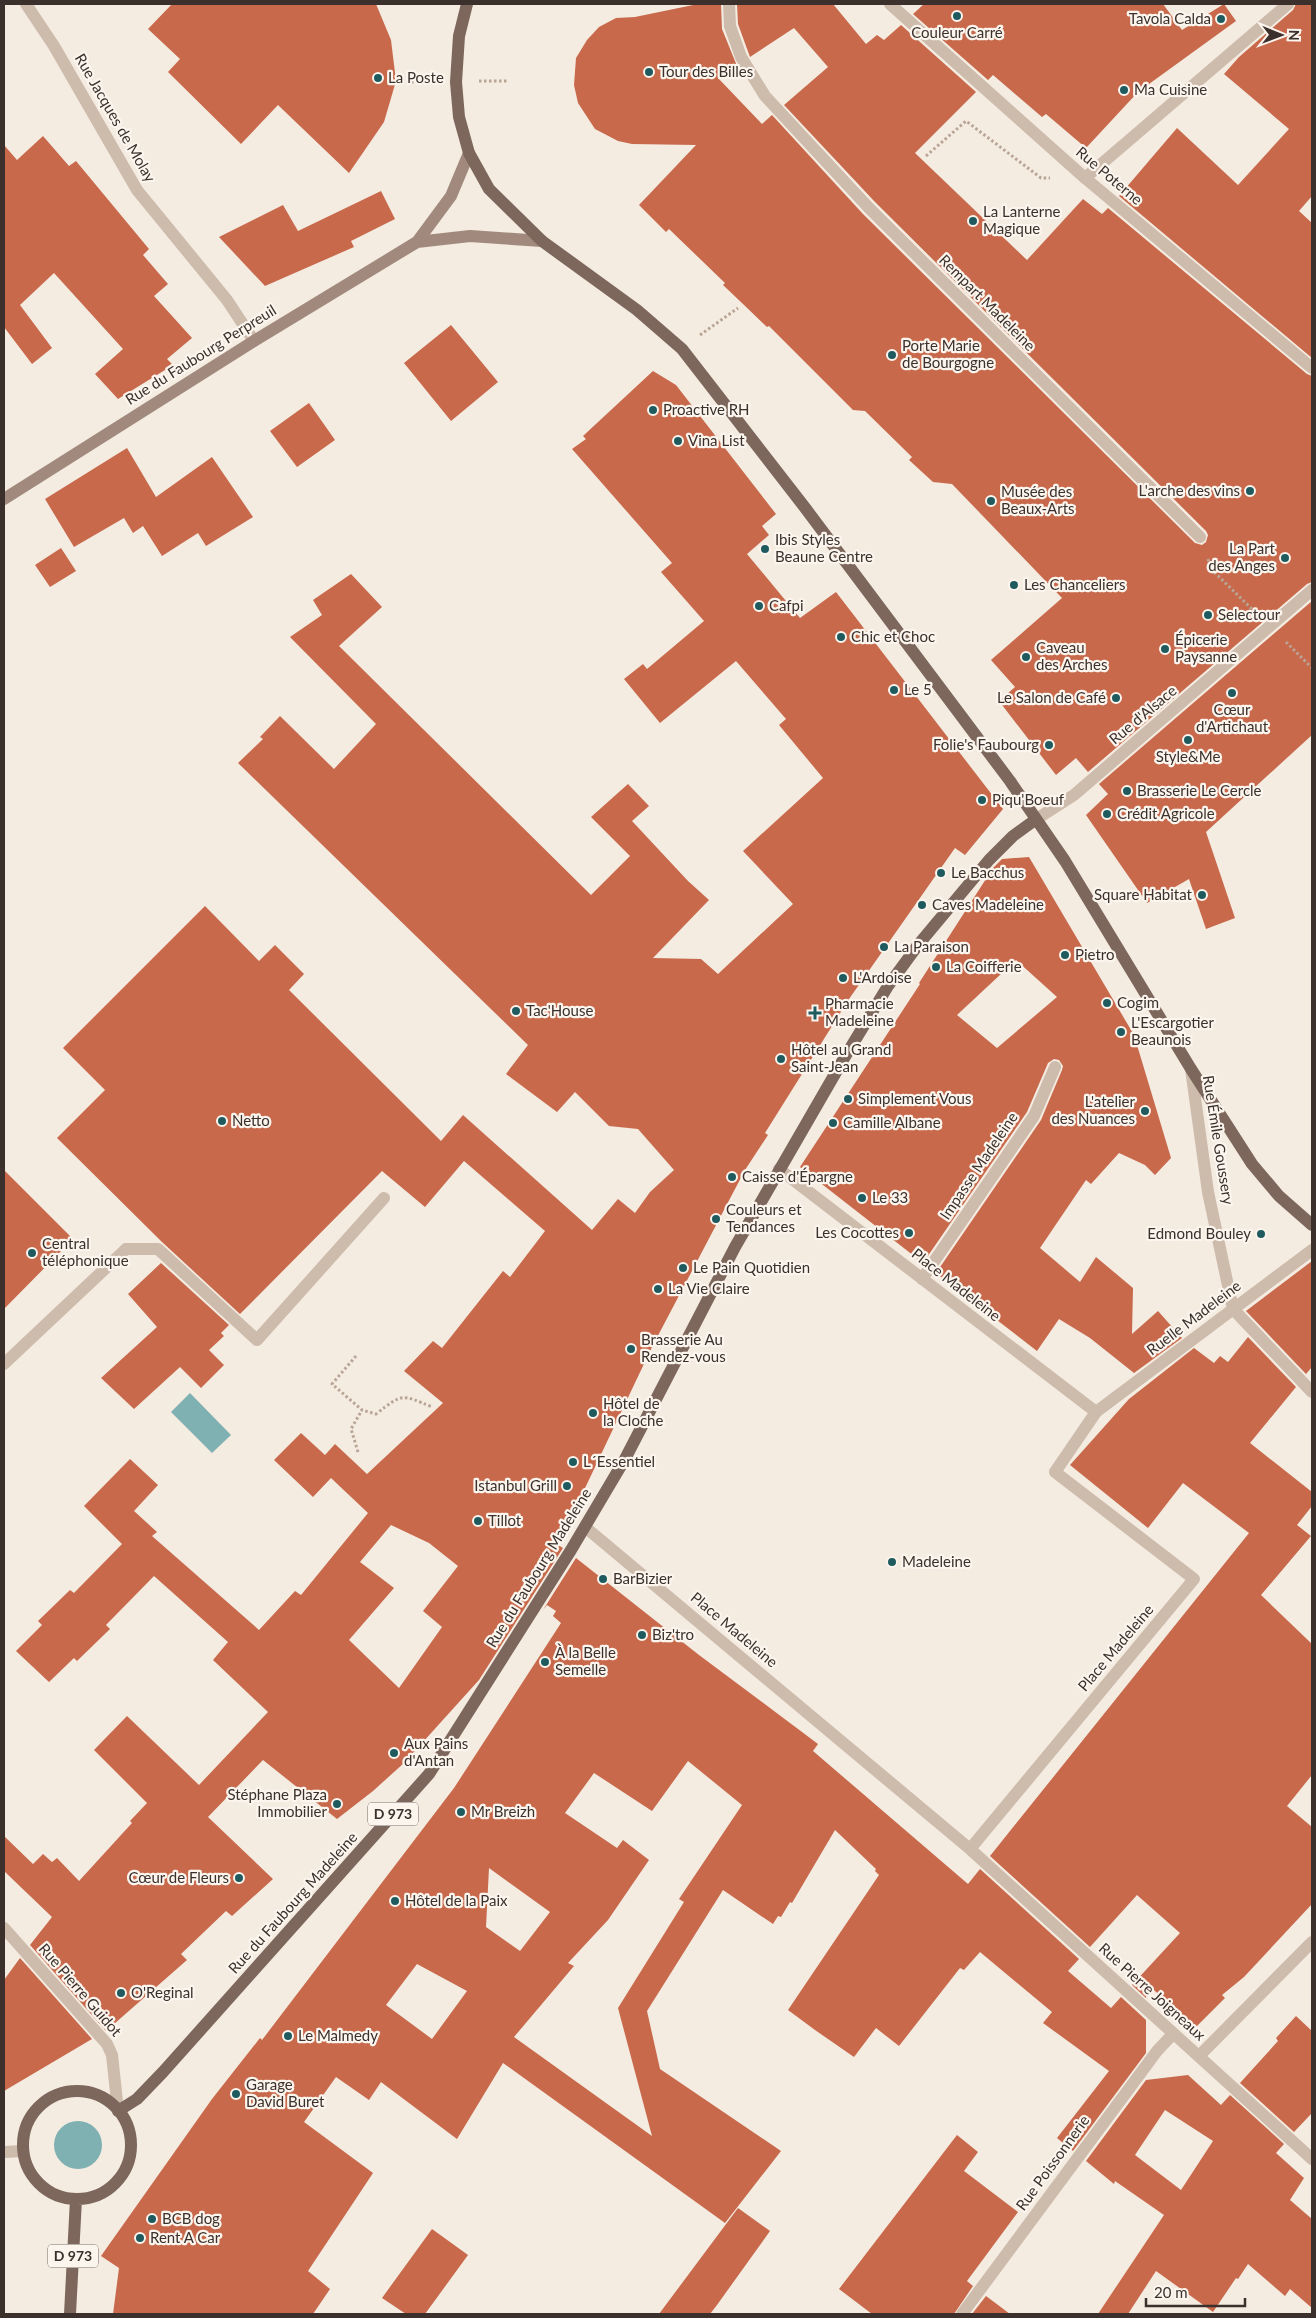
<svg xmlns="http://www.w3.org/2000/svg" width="1316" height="2318" font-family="Lato,sans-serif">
<rect width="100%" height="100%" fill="#f4ebe1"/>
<!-- water -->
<path fill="#7fb0b2" d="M 190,1393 L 231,1435 L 212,1453 L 171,1412 Z
M54 2145a24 24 0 1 1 48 0a24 24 0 1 1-48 0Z"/>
<!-- building -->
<path fill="#c8694b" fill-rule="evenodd" d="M 172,4 L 376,4 L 391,40 L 396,81 L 384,122 L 349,173 L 278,105 L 241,144 L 168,72 L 180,59 L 148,29 Z
M 698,4 L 721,4 L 722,29 L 737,66 L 718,78 L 762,124 L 772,115 L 863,214 L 1195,543 L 1202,545 L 1206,542 L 1208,535 L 1206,531 L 875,202 L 784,105 L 828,67 L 794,28 L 750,57 L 738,24 L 737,4 L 833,4 L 866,44 L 877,35 L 884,40 L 901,25 L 976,92 L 915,153 L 1027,260 L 1083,199 L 1102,214 L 1108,208 L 1307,374 L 1312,376 L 1312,582 L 1307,584 L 1088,772 L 1076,758 L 1056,775 L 999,701 L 1015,687 L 991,660 L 1062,598 L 952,484 L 933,482 L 909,460 L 912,457 L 865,411 L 853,410 L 769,326 L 767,327 L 743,304 L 723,285 L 725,283 L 669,229 L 666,232 L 639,205 L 696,145 L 632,144 L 618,141 L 595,129 L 578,103 L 574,85 L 576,58 L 587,40 L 599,27 L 616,18 L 635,17 Z
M 924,4 L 1163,4 L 1182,30 L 1224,4 L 1236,21 L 1138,92 L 1086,148 L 1046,114 L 1042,117 L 993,75 L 988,80 L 913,14 Z
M 1296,4 L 1312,4 L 1312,196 L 1299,211 L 1312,223 L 1312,358 L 1119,196 L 1177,128 L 1238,185 L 1289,129 L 1224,74 L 1239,57 L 1293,10 Z
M 43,136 L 69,166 L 76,161 L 149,249 L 143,255 L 168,284 L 154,296 L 192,338 L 167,359 L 173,365 L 118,399 L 95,374 L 123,349 L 54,273 L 20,305 L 52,348 L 32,364 L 4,327 L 4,145 L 17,160 Z
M 381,191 L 395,219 L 351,241 L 354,247 L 265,286 L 219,237 L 283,205 L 298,231 Z
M 451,325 L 498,382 L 451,421 L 404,363 Z
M 653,371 L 676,385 L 776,514 L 762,526 L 769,535 L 747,554 L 800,618 L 836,592 L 1003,809 L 965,855 L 955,848 L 849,999 L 765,1133 L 768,1135 L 745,1170 L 652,1347 L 558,1545 L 563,1548 L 479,1680 L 404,1763 L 373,1791 L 337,1819 L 263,1760 L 208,1817 L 273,1879 L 232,1916 L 226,1911 L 181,1954 L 187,1960 L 106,2031 L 30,1945 L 52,1917 L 4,1871 L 4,1836 L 33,1864 L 43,1854 L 52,1862 L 57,1858 L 79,1881 L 132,1823 L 130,1821 L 147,1803 L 94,1750 L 127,1716 L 199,1785 L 268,1712 L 213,1660 L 228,1642 L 154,1576 L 106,1625 L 110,1629 L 77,1661 L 74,1658 L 49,1682 L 16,1651 L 42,1625 L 38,1621 L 70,1590 L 74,1593 L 122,1544 L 84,1506 L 130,1459 L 158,1485 L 134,1511 L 157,1532 L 152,1536 L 259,1630 L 295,1591 L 301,1595 L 368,1513 L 331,1478 L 313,1497 L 274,1460 L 301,1433 L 325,1455 L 335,1444 L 367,1474 L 443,1403 L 404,1371 L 433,1341 L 442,1348 L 503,1271 L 510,1277 L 545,1231 L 464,1161 L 425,1207 L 382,1171 L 240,1314 L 162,1242 L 57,1138 L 105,1090 L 63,1048 L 205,906 L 259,961 L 275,945 L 304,974 L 289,990 L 441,1141 L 463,1115 L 592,1230 L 618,1199 L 635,1213 L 650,1192 L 674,1170 L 638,1129 L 609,1126 L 575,1092 L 557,1112 L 506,1074 L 528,1045 L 238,763 L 263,739 L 260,737 L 280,716 L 334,769 L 376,724 L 290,637 L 322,615 L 313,600 L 351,574 L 382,607 L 339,646 L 591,895 L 630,856 L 591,817 L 628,784 L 649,806 L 632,821 L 688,881 L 709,900 L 653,958 L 701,959 L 718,974 L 793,904 L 743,851 L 823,778 L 779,725 L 786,719 L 736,661 L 660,723 L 624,679 L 643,664 L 647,669 L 704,621 L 661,572 L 672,563 L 572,449 L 586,439 L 583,436 ZM 391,1525 L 429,1543 L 458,1566 L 423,1611 L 442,1627 L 399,1688 L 349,1640 L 394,1588 L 360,1562 Z
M 309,403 L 335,440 L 297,467 L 270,431 Z
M 127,448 L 156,497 L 212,457 L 253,517 L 206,546 L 198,533 L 162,556 L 143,526 L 133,533 L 124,518 L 74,547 L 45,499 Z
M 61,548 L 76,571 L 50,587 L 35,565 Z
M 1312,601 L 1312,735 L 1206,832 L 1235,918 L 1206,929 L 1189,879 L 1147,903 L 1086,815 L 1108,794 L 1099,784 Z
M 1029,857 L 1134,1035 L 1171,1158 L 1155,1175 L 1145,1165 L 1119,1153 L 1091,1184 L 1086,1180 L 1040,1248 L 1080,1282 L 1096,1257 L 1133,1288 L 1132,1334 L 1158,1311 L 1182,1338 L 1134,1373 L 1090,1338 L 1059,1319 L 1037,1351 L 936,1273 L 1041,1120 L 1062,1070 L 1063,1066 L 1059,1060 L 1054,1059 L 1048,1063 L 1027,1112 L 923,1263 L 800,1167 L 920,984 L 919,983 L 993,868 L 1002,859 ZM 1016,960 L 1057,997 L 997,1048 L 957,1015 Z
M 4,1170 L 73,1239 L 4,1309 Z
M 1312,1261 L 1312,1367 L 1306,1374 L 1246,1311 Z
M 161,1263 L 229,1325 L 221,1333 L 224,1336 L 209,1350 L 224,1365 L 201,1388 L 180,1367 L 134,1409 L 101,1378 L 157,1327 L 128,1294 Z
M 1248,1337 L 1296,1387 L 1250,1443 L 1312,1492 L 1312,1506 L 1297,1525 L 1311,1536 L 1261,1595 L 1312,1644 L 1312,1775 L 1287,1806 L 1312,1827 L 1312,1904 L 1244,1977 L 1222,1995 L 1225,1998 L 1196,2027 L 1147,1984 L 1146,1998 L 1132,1985 L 1180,1933 L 1137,1895 L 1090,1947 L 990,1856 L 1249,1533 L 1183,1483 L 1148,1528 L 1070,1465 L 1129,1399 L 1194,1348 L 1214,1363 L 1220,1356 L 1228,1362 Z
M 576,1558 L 699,1655 L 818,1744 L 813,1751 L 968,1884 L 980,1869 L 1079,1959 L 1068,1971 L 1111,2008 L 1121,1997 L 1146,2020 L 1146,2053 L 1073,2151 L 1057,2138 L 1109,2071 L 1043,2023 L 1052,2012 L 980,1952 L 964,1970 L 960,1968 L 899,2046 L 876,2028 L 854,2057 L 815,2030 L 788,2010 L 879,1875 L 875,1871 L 876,1869 L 835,1830 L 792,1903 L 790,1902 L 781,1917 L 778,1916 L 773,1924 L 723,1890 L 647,2011 L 660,2069 L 781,2151 L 725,2223 L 503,2063 L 457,2139 L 381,2082 L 369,2100 L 336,2077 L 304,2122 L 373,2173 L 308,2271 L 330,2289 L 313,2314 L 113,2314 L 119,2268 L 101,2256 L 212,2099 L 260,2038 L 262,2040 L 454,1788 L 561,1623 L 553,1616 L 556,1611 L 547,1605 L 543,1610 ZM 688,1761 L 742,1805 L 679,1899 L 684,1902 L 618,2008 L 652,2136 L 514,2037 L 574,1966 L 568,1963 L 608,1920 L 649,1860 L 623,1840 L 617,1848 L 565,1813 L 594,1773 L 652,1811 ZM 489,1868 L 550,1912 L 520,1951 L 486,1927 ZM 417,1964 L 467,1991 L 432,2039 L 386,2005 Z
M 20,1958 L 92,2039 L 4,2091 L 4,1980 Z
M 1296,2016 L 1312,2031 L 1312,2113 L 1294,2132 L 1240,2083 L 1278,2041 L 1276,2038 Z
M 1188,2075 L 1221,2105 L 1230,2095 L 1284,2144 L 1276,2153 L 1304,2178 L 1290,2200 L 1312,2219 L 1312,2308 L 1290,2289 L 1285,2296 L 1248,2264 L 1238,2279 L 1236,2278 L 1213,2312 L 1156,2271 L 1128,2314 L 1098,2314 L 1164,2215 L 1115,2181 L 1114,2184 L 1086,2161 L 1146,2080 ZM 1165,2110 L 1213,2141 L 1181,2190 L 1135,2155 Z
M 957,2135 L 978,2152 L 964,2171 L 1018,2212 L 967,2281 L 973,2286 L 954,2314 L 872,2314 L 839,2289 Z
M 738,2208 L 770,2231 L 717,2305 L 710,2314 L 659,2314 Z
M 432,2229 L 468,2255 L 425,2314 L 406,2314 L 382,2298 Z
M 986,2296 L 1010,2314 L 972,2314 Z"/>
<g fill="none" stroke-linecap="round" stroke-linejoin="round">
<!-- path -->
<path stroke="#b9a596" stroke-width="3" stroke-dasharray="2.5 2.5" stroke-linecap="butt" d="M 479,81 L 507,81
M 401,82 L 433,82
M 926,156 L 966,121 L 1041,178 L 1050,178
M 700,335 L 738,308
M 1208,559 L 1211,569 L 1253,610
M 1286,642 L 1312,668
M 356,1356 L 332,1384 L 362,1410 L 376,1414 C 403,1393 401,1394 432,1407
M 358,1452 L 351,1429 L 362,1410"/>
<!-- service -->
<path stroke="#cdbbac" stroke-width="12" d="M 126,1249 L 158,1249 L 257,1340 L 384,1198
M 922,1279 L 1034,1116 L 1055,1067"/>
<!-- pedestrian -->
<path stroke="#cdbbac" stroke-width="12" d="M 1085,178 L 1288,4"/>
<!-- minor -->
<path stroke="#cdbbac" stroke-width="12" d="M 26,4 L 54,46 L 137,190 L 227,300 L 254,341
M 729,4 L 730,26 L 741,57 L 765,96 L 869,208 L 1200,537
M 890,4 L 1085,178 L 1312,368
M 1035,820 L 1074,795 L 1312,590
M 1191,1069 L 1208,1192 L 1233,1309 L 1312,1392
M 779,1169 L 1096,1412
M 4,1364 L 126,1249
M 585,1527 L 970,1849 L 1312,2159
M 970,1849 L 1194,1579 L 1055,1472 L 1096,1412 L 1312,1250
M 4,1928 L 107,2044 L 112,2055 L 118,2111
M 1199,2056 L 1312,1942
M 962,2314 L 1157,2051 L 1173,2034"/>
<!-- tertiary -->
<path stroke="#cdbbac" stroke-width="12" d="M 4,2152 L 23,2151"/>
<!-- secondary -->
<path stroke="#a18a7d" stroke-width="12" d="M 417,242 L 470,236 L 542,241
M 4,499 L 254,341 L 417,242 L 451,196 L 469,153"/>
<!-- primary -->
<path stroke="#7d675c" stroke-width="12" d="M 467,4 L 459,36 L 456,82 L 459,117 L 469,153 L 489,189 L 542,241 L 637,310 L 682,349 L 806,509 L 1010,781 L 1065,861 L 1191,1069 L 1252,1164 L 1279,1196 L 1312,1225
M23 2145a54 54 0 1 1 108 0a54 54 0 1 1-108 0Z
M 118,2111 L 137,2099 L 163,2072 L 429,1774 L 571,1550 L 625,1459 L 735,1247 L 843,1060 L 888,986 L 918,945 L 989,860 L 1013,836 L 1035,820
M 70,2314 L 76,2199"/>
</g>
<!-- markers -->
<g fill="#1f5a5e" stroke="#fbf5ee" stroke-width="2">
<circle cx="957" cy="16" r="5"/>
<circle cx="1221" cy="19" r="5"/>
<circle cx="649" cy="72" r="5"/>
<circle cx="378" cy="78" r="5"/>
<circle cx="1124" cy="90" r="5"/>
<circle cx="973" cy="221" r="5"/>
<circle cx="892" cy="355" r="5"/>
<circle cx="653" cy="410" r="5"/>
<circle cx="678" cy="441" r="5"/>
<circle cx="1250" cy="491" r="5"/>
<circle cx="991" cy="501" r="5"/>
<circle cx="765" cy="549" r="5"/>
<circle cx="1285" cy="558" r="5"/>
<circle cx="1014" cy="585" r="5"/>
<circle cx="759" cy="606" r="5"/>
<circle cx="1208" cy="615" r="5"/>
<circle cx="841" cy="637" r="5"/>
<circle cx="1165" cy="649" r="5"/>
<circle cx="1026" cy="657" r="5"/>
<circle cx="894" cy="690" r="5"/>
<circle cx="1232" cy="693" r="5"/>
<circle cx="1116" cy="698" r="5"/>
<circle cx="1188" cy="740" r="5"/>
<circle cx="1049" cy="745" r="5"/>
<circle cx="1127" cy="791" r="5"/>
<circle cx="982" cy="800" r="5"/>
<circle cx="1107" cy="814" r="5"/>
<circle cx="941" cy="873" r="5"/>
<circle cx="1202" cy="895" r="5"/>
<circle cx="922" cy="905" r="5"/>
<circle cx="884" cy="947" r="5"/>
<circle cx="1065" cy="955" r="5"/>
<circle cx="936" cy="967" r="5"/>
<circle cx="843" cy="978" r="5"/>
<circle cx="1107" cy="1003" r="5"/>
<circle cx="516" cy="1011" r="5"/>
<path d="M812.5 1005.5h5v5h5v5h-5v5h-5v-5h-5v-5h5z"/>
<circle cx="1121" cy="1032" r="5"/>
<circle cx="781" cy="1059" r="5"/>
<circle cx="848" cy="1099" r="5"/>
<circle cx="1145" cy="1111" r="5"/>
<circle cx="222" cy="1121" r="5"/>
<circle cx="833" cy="1123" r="5"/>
<circle cx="732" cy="1177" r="5"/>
<circle cx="862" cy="1198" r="5"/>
<circle cx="716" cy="1219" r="5"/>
<circle cx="909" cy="1233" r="5"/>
<circle cx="1261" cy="1234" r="5"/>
<circle cx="32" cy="1253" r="5"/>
<circle cx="683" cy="1268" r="5"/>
<circle cx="658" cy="1289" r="5"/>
<circle cx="631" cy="1349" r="5"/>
<circle cx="593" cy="1413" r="5"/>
<circle cx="573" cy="1462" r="5"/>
<circle cx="567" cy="1486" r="5"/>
<circle cx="478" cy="1521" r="5"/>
<circle cx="892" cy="1562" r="5"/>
<circle cx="603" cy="1579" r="5"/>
<circle cx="642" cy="1635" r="5"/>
<circle cx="545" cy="1662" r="5"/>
<circle cx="394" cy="1753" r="5"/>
<circle cx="337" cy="1804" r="5"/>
<circle cx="461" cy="1812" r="5"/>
<circle cx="239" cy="1878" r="5"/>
<circle cx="395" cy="1901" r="5"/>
<circle cx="121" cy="1993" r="5"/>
<circle cx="288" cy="2036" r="5"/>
<circle cx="236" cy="2094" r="5"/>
<circle cx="152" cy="2219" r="5"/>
<circle cx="140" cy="2238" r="5"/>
</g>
<g text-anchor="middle" stroke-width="4.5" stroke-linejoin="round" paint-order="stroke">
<!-- shield labels -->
<g fill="#fbf5ee" stroke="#756b66" stroke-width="1">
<rect x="368" y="1802.5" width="50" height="23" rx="4"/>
<rect x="48" y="2244.5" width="50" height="23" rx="4"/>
</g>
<g font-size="14" font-weight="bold" fill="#3b302b">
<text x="393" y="1819">D 973</text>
<text x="73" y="2261">D 973</text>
</g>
<!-- poi labels -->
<g font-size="15" fill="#3b302b" stroke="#fbf5ee" text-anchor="start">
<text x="1211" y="24" text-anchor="end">Tavola Calda</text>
<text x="957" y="38" text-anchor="middle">Couleur Carré</text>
<text x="659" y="77">Tour des Billes</text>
<text x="388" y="83">La Poste</text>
<text x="1134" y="95">Ma Cuisine</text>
<text x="983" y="217">La Lanterne<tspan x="983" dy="17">Magique</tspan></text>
<text x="902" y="351">Porte Marie<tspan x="902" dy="17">de Bourgogne</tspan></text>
<text x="663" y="415">Proactive RH</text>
<text x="688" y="446">Vina List</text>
<text x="1240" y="496" text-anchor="end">L'arche des vins</text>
<text x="1001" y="497">Musée des<tspan x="1001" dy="17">Beaux-Arts</tspan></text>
<text x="775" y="545">Ibis Styles<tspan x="775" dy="17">Beaune Centre</tspan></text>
<text x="1275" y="554" text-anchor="end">La Part<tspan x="1275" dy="17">des Anges</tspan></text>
<text x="1024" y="590">Les Chanceliers</text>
<text x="769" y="611">Cafpi</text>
<text x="1218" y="620">Selectour</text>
<text x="851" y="642">Chic et Choc</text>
<text x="1175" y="645">Épicerie<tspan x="1175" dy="17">Paysanne</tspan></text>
<text x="1036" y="653">Caveau<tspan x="1036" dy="17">des Arches</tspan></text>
<text x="904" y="695">Le 5</text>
<text x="1106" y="703" text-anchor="end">Le Salon de Café</text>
<text x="1232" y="715" text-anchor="middle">Cœur<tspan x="1232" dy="17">d'Artichaut</tspan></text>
<text x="1039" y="750" text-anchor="end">Folie's Faubourg</text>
<text x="1188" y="762" text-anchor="middle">Style&amp;Me</text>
<text x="1137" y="796">Brasserie Le Cercle</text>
<text x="992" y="805">Piqu'Boeuf</text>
<text x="1117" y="819">Crédit Agricole</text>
<text x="951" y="878">Le Bacchus</text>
<text x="1192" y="900" text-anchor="end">Square Habitat</text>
<text x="932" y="910">Caves Madeleine</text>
<text x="894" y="952">La Paraison</text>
<text x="1075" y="960">Pietro</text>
<text x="946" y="972">La Coifferie</text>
<text x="853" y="983">L'Ardoise</text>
<text x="1117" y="1008">Cogim</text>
<text x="825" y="1009">Pharmacie<tspan x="825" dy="17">Madeleine</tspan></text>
<text x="526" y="1016">Tac'House</text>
<text x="1131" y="1028">L'Escargotier<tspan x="1131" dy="17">Beaunois</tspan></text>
<text x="791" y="1055">Hôtel au Grand<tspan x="791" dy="17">Saint-Jean</tspan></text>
<text x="858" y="1104">Simplement Vous</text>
<text x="1135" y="1107" text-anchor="end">L'atelier<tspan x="1135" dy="17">des Nuances</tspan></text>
<text x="232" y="1126">Netto</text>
<text x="843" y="1128">Camille Albane</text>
<text x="742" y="1182">Caisse d'Épargne</text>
<text x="872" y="1203">Le 33</text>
<text x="726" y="1215">Couleurs et<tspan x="726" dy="17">Tendances</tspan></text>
<text x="899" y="1238" text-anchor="end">Les Cocottes</text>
<text x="1251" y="1239" text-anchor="end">Edmond Bouley</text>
<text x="42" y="1249">Central<tspan x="42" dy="17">téléphonique</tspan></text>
<text x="693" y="1273">Le Pain Quotidien</text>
<text x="668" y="1294">La Vie Claire</text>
<text x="641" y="1345">Brasserie Au<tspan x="641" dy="17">Rendez-vous</tspan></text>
<text x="603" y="1409">Hôtel de<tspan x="603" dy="17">la Cloche</tspan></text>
<text x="583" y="1467">L´Essentiel</text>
<text x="557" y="1491" text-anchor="end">Istanbul Grill</text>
<text x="488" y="1526">Tillot</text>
<text x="902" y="1567">Madeleine</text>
<text x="613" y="1584">BarBizier</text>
<text x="652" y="1640">Biz'tro</text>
<text x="555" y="1658">À la Belle<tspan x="555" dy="17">Semelle</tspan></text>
<text x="404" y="1749">Aux Pains<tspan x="404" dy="17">d'Antan</tspan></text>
<text x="327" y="1800" text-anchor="end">Stéphane Plaza<tspan x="327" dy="17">Immobilier</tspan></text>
<text x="471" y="1817">Mr Breizh</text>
<text x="229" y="1883" text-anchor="end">Cœur de Fleurs</text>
<text x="405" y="1906">Hôtel de la Paix</text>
<text x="131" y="1998">O'Reginal</text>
<text x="298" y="2041">Le Malmedy</text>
<text x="246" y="2090">Garage<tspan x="246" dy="17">David Buret</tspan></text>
<text x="162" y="2224">BCB dog</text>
<text x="150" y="2243">Rent A Car</text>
</g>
<!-- street labels -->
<g font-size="15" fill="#3b302b" stroke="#fbf5ee">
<text transform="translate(115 118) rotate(60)" y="5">Rue Jacques de Molay</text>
<text transform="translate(1109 176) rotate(40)" y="5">Rue Poterne</text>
<text transform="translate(987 303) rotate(45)" y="5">Rempart Madeleine</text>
<text transform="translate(201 355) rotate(-32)" y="5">Rue du Faubourg Perpreuil</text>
<text transform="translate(1143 715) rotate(-40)" y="5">Rue d'Alsace</text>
<text transform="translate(1218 1140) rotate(81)" y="5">Rue Émile Goussery</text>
<text transform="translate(979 1166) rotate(-56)" y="5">Impasse Madeleine</text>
<text transform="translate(956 1285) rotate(38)" y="5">Place Madeleine</text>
<text transform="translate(1194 1318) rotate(-37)" y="5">Ruelle Madeleine</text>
<text transform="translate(539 1568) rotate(-58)" y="5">Rue du Faubourg Madeleine</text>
<text transform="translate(734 1630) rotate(40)" y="5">Place Madeleine</text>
<text transform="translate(1116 1648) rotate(-50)" y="5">Place Madeleine</text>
<text transform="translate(293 1903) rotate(-48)" y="5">Rue du Faubourg Madeleine</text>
<text transform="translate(80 1990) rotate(49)" y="5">Rue Pierre Guidot</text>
<text transform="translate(1152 1992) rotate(42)" y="5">Rue Pierre Joigneaux</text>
<text transform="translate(1053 2163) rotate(-54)" y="5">Rue Poissonnerie</text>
</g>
</g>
<!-- border -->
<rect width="1316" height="2318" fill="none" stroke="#3b302b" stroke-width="10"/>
<!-- north arrow -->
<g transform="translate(1281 35) rotate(91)" stroke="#fbf5ee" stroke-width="4" paint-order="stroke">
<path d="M0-4L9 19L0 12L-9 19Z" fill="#3b302b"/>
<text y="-8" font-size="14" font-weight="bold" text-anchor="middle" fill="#3b302b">N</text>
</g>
<!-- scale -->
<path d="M1146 2298v8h99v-8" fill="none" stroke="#3b302b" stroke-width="2.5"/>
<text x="1154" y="2298" font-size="15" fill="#3b302b" stroke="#fbf5ee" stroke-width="4" paint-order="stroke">20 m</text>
</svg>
